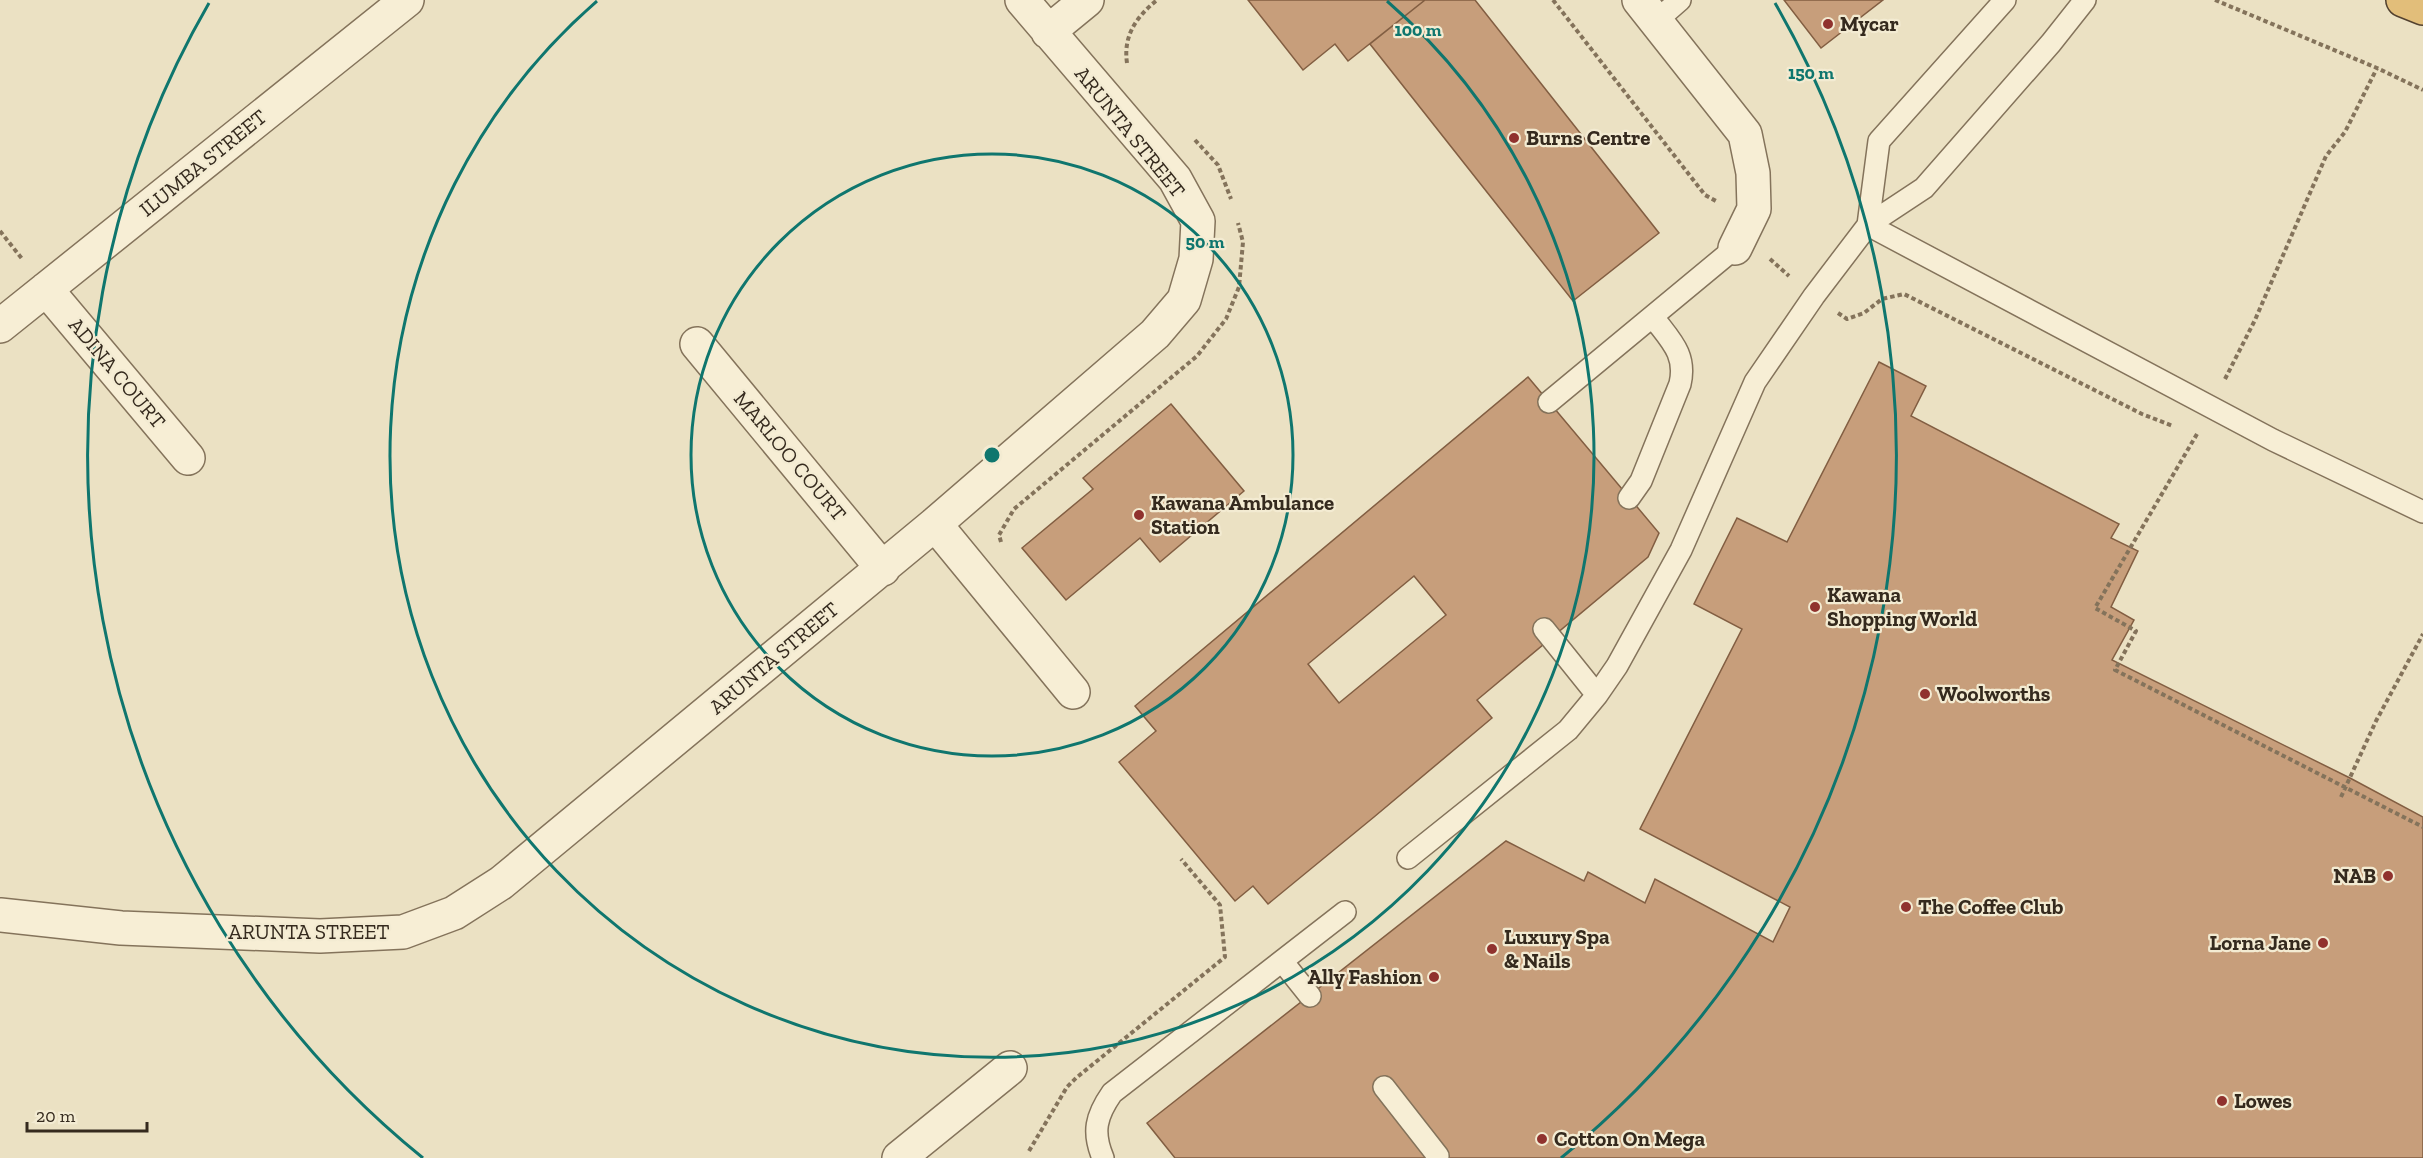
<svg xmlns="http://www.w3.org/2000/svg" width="2423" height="1158" font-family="'Zilla Slab',serif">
<rect width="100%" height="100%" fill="#ebe1c3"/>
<!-- building -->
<path fill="#c79e7b" stroke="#825e42" stroke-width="1.5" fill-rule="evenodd" d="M 1248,0 L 1425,0 L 1348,61 L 1335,44 L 1303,70 Z
M 1425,0 L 1475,0 L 1659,233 L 1573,301 L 1370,44 Z
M 1784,0 L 1883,0 L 1821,48 Z
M 1879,362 L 1926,386 L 1911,416 L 2119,524 L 2111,538 L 2138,551 L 2111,607 L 2134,620 L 2112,660 L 2350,778 L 2423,817 L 2423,1158 L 1175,1158 L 1147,1123 L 1506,841 L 1584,881 L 1588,872 L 1645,903 L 1655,879 L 1773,942 L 1790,907 L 1640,829 L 1742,629 L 1694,604 L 1737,518 L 1787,542 Z
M 1528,377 L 1659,533 L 1648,557 L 1477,700 L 1492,718 L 1374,817 L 1268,904 L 1253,886 L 1235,901 L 1119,762 L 1156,731 L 1135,706 ZM 1414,576 L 1446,615 L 1339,703 L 1308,664 Z
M 1171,404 L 1244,491 L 1160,562 L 1140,538 L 1066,600 L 1022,548 L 1093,489 L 1083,478 Z"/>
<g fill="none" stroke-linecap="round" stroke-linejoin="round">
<defs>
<path id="service" d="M 1656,21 L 1680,0
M 1868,225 L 2273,440 L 2423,512
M 1868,225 L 1879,141 L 2005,0
M 1549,402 L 1735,248
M 1629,498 L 1641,481 L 1680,384 C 1687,354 1670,340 1653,317
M 1544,629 L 1597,695
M 1408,858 L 1568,730 L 1597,695 L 1617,666 L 1681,550 L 1755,382 L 1814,296 L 1868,225 L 1924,188 L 2051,43 L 2085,0
M 1282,961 L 1310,996
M 1384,1087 L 1438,1156
M 1103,1158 C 1092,1132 1096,1116 1112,1093 L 1345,912"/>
<path id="minor" d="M 1639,0 L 1745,134 L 1753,173 L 1754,209 L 1735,248
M 1048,32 L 1087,0
M 46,289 L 188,458
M 0,326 L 407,0
M 697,344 L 883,569
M 935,524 L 1073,692
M 0,915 L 121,928 L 320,936 L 403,932 L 454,913 L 501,883 L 935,524 L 1155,334 L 1184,300 L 1196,259 L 1198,221 L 1175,179 L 1022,0
M 899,1158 L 1010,1068"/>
<path id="trunk" d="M 2403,0 L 2423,8"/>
</defs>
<!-- service casing -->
<use href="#service" stroke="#84735b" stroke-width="24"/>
<!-- minor casing -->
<use href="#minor" stroke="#84735b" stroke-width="36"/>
<!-- trunk casing -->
<use href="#trunk" stroke="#52412f" stroke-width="36"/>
<!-- path -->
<path stroke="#84735b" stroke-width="4" stroke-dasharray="4.5 3" stroke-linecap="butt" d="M 1553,0 L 1705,195 L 1716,201
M 2215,0 L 2377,68 L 2423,90
M 1127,63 C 1123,36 1136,17 1157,0
M 1195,140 L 1218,165 L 1231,199
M 0,231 L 23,260
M 1770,259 L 1789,276
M 1838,313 L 1847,319 L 1864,313 L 1882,299 L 1904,294 L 2142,414 L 2173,426
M 2225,379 L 2255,320 L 2326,156 L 2345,132 L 2377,68
M 2197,434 L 2095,608 L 2136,631 L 2115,670 L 2423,827
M 1001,542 L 999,535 L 1014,509 L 1197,356 L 1226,319 L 1239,287 L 1243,242 L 1238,223
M 2341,797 L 2376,721 L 2423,634
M 1029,1151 L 1067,1087 L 1076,1078 L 1225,957 L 1220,905 L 1181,859"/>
<!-- service -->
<use href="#service" stroke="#f7eed5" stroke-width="21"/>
<!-- minor -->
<use href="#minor" stroke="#f7eed5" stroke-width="33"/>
<!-- trunk -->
<use href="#trunk" stroke="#e2be7a" stroke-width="33"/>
</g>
<!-- distance rings -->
<g fill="none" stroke="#0f766e" stroke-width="3">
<circle cx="992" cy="455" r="301"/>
<path d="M1387 1A602 602 0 1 1 597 1"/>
<path d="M423 1158A904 904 0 0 1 209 3M1775 3A904 904 0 0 1 1561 1158"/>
</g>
<!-- markers -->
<g fill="#90322e" stroke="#f3ebd2" stroke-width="2">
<circle cx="1828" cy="24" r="6"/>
<circle cx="1514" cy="138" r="6"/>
<circle cx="1139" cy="515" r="6"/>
<circle cx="1815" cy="607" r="6"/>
<circle cx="1925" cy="694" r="6"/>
<circle cx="2388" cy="876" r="6"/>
<circle cx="1906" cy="907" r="6"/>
<circle cx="2323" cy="943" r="6"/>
<circle cx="1492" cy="949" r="6"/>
<circle cx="1434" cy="977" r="6"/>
<circle cx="2222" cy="1101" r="6"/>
<circle cx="1542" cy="1139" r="6"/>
</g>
<g text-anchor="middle" stroke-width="4.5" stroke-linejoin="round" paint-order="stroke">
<!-- poi labels -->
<g font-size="21" font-weight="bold" fill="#352a1e" stroke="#f3ebd2" text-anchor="start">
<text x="1840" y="31">Mycar</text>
<text x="1526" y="145">Burns Centre</text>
<text x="1151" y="510">Kawana Ambulance<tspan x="1151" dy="24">Station</tspan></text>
<text x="1827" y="602">Kawana<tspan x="1827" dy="24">Shopping World</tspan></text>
<text x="1937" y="701">Woolworths</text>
<text x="2376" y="883" text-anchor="end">NAB</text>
<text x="1918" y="914">The Coffee Club</text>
<text x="1504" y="944">Luxury Spa<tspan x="1504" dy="24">&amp; Nails</tspan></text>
<text x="2311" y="950" text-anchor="end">Lorna Jane</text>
<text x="1422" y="984" text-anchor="end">Ally Fashion</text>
<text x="2234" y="1108">Lowes</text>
<text x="1554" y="1146">Cotton On Mega</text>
</g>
<!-- street labels -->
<g font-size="21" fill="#352a1e" stroke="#f3ebd2">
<text transform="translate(1130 132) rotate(51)" y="7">ARUNTA STREET</text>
<text transform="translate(203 163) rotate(-39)" y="7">ILUMBA STREET</text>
<text transform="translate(117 373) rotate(50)" y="7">ADINA COURT</text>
<text transform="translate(790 456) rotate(50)" y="7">MARLOO COURT</text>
<text transform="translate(774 658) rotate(-40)" y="7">ARUNTA STREET</text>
<text x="309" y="939">ARUNTA STREET</text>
</g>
</g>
<circle cx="992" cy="455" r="9" fill="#0f766e" stroke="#f3ebd2" stroke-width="3"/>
<g font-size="18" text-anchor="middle" font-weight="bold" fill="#0f766e" stroke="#f3ebd2" stroke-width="4.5" stroke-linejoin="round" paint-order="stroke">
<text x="1418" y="36">100 m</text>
<text x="1811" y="79">150 m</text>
<text x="1205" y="248">50 m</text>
</g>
<!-- scale -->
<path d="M27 1122v9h120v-9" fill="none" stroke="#352a1e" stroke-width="3"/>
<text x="36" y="1122" font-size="18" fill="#352a1e" stroke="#f3ebd2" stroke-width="4.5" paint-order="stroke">20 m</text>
</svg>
